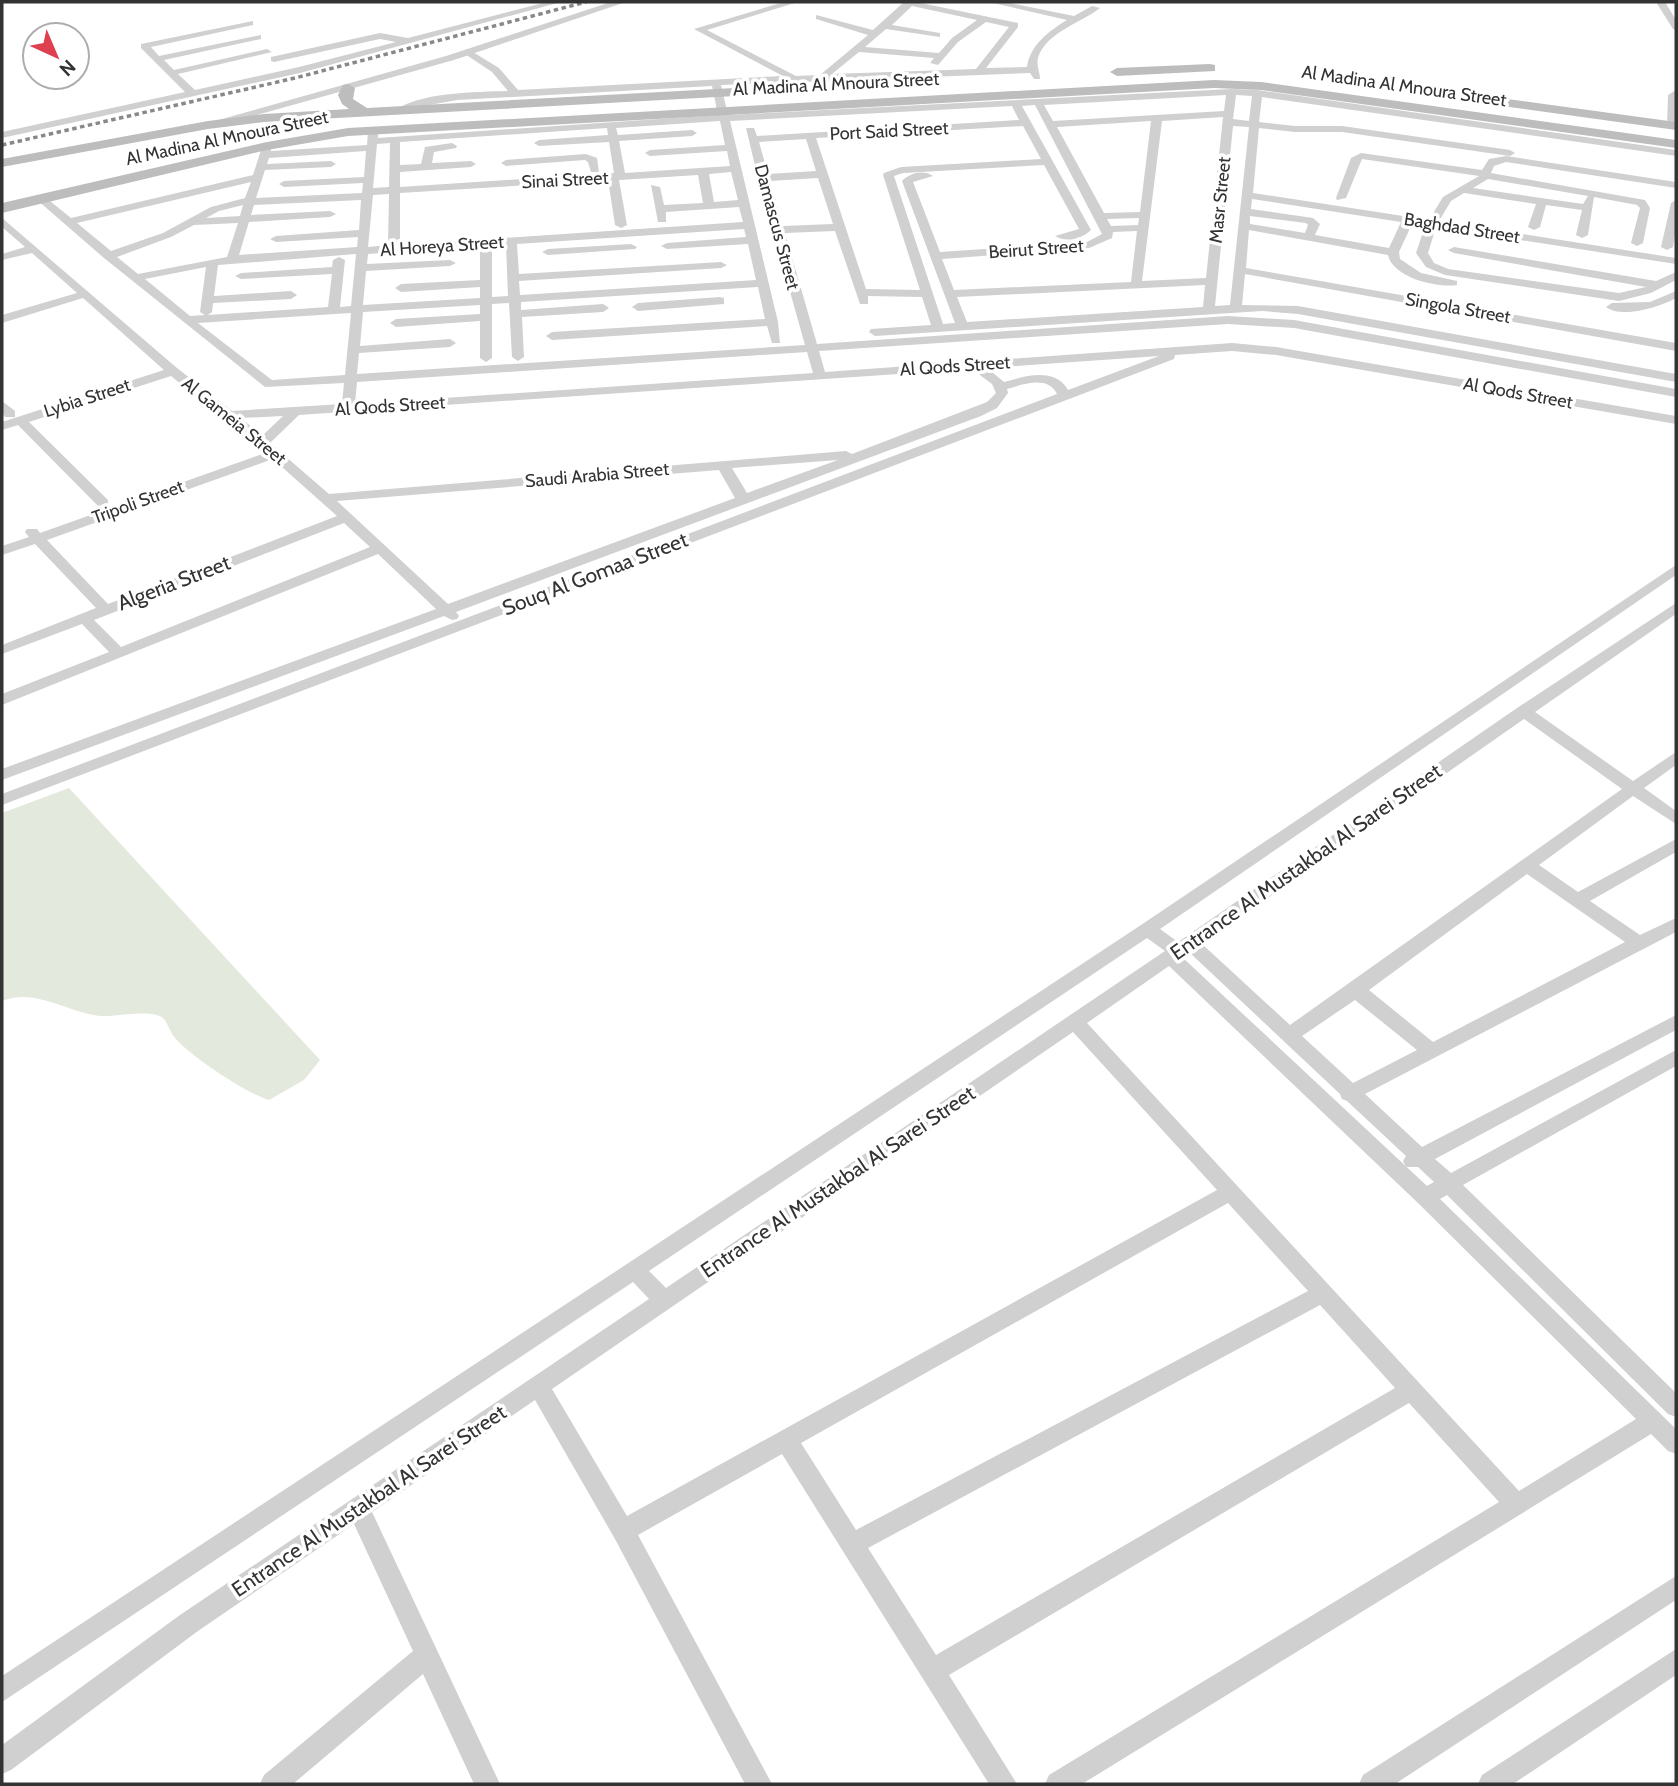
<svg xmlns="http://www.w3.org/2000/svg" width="1678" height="1786" font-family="Cabin,sans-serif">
<rect width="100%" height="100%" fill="#fff"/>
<!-- green -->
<path fill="#e3e9dc" d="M 69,788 L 320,1060 L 304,1080 L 269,1100 C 247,1094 189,1055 175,1038 C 170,1032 168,1024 164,1019 C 154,1008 116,1017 101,1016 C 68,1013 35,987 2,1001 L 2,813 Z"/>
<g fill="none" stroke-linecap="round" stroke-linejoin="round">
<!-- minor -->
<path fill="#d0d0d0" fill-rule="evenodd" d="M 547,2 L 561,2 L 300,73 L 2,138 L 2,132 L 185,92 L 141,48 L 141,44 L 253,21 L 253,25 L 151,47 L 159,56 L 261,35 L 261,39 L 164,60 L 174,70 L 267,49 L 272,52 L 178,74 L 195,90 L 299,67 L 396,42 L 380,39 L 274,62 L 271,61 L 271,57 L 380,33 L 408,38 Z
M 784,2 L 798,2 L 707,30 L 796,76 L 820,75 L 868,35 L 816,19 L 816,15 L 873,30 L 904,2 L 916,2 L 1018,23 L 1018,27 L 986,68 L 1027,67 C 1030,45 1049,31 1067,20 L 989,2 L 1005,2 L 1074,16 L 1092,6 L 1100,8 C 1081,23 1046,32 1038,58 C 1036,66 1040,72 1040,79 L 1034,79 L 1030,73 L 721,85 L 728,115 L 1231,89 L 1257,90 L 1676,150 L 1676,156 L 1262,97 L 1259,122 L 1295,126 L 1342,126 L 1510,150 L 1515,153 L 1510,156 L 1342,132 L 1295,132 L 1259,128 L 1253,193 L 1429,220 L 1443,197 L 1479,176 L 1362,159 L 1346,198 L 1337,200 L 1336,198 L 1351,158 L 1361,153 L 1482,170 L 1489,159 L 1506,156 L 1676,182 L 1676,188 L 1506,162 L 1494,166 L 1491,173 L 1645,200 L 1650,208 L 1643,243 L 1637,246 L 1631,243 L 1640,208 L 1637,205 L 1594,197 L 1588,235 L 1582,238 L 1576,235 L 1582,210 L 1546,205 L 1540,227 L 1534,230 L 1528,227 L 1536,204 L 1464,193 L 1451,201 L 1439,221 L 1676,258 L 1676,264 L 1436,227 L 1428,253 L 1434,263 L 1448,269 L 1619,293 L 1646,287 L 1454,253 L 1448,250 L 1454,247 L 1656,281 L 1676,272 L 1676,280 L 1651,293 L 1619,301 L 1445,275 L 1426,267 L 1416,253 L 1425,226 L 1412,224 L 1399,252 L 1400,259 L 1421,273 L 1457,281 L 1457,285 C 1437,288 1393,278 1388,255 L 1249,230 L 1246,268 L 1676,343 L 1676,351 L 1245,274 L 1242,305 L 1298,306 L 1676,374 L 1676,382 L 1298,314 L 1262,311 L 875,336 L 869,332 L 871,329 L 931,325 L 922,297 L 868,296 L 868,304 L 860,304 L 835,231 L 785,233 L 817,344 L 1228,316 L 1294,320 L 1676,389 L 1676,397 L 1294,328 L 1228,324 L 819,351 L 825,372 L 1232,343 L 1276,347 L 1676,416 L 1676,424 L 1276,355 L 1232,351 L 1175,355 L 1174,359 L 2,805 L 2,794 L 1057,394 C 1048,375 1023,384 1007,389 L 1008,393 L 997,408 L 981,416 L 456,612 L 459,616 L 457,619 L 452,620 L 444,616 L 2,780 L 2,769 L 436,609 L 378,554 L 2,705 L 2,694 L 109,652 L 82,624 L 2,654 L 2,645 L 96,608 L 35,544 L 2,555 L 2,546 L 29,537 L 25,532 L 27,529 L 37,529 L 40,533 L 265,453 L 171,376 L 29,422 L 108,500 L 108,506 L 98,506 L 18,425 L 2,430 L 2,422 L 164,370 L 83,298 L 2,323 L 2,315 L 77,293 L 32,253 L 2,260 L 2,254 L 25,247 L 2,227 L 2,218 L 177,368 L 232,411 L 342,404 L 344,383 L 265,387 L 104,258 L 36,199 L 45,197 L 71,218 L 253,175 L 263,144 L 271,144 L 271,151 L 367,145 L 368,131 L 373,128 L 378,131 L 378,138 L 718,115 L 712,86 L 457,100 L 418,107 L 399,114 L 394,111 C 419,92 477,92 508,91 L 492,72 L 465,54 L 465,50 L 468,49 L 499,68 L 518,90 L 783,76 L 694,29 ZM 912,6 L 977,20 L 952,38 L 939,53 L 865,47 L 886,29 L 940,37 L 940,33 L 892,25 ZM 986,22 L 1009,27 L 976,69 L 832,74 L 859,52 L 934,58 L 930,63 L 938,65 L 958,42 ZM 1226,95 L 1224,111 L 1053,121 L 1044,105 ZM 1236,95 L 1252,96 L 1249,121 L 1233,119 ZM 1035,105 L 1102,234 L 1087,242 L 940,252 L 913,182 L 933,176 C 924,169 909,173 902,181 L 955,323 L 943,324 L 894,176 L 903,173 L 1044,165 L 1079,229 L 1055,236 C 1066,243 1082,239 1091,230 L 1022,106 ZM 1012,106 L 1019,120 L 757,136 L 754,128 L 746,128 L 758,178 L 805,345 L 357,374 L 359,353 L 450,347 L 456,343 L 450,339 L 360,346 L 363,312 L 480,305 L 480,314 L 396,319 L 390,323 L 396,327 L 480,321 L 480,358 L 486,362 L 492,358 L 492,304 L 509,303 L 512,357 L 518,361 L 524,357 L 522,317 L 603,312 L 609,308 L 603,304 L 521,310 L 521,302 L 758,287 L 765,319 L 552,332 L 546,336 L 552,340 L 767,326 L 772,343 L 780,343 L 778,322 L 730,121 ZM 1223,117 L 1206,278 L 1142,281 L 1162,121 ZM 720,121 L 725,145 L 650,150 L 645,153 L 650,156 L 727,151 L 730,166 L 625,173 L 619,141 L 692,136 L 697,133 L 692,130 L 618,135 L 616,128 ZM 1151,121 L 1140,212 L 1104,213 L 1057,127 ZM 1023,126 L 1041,159 L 901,167 L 884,173 L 883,175 L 920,290 L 866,289 L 816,138 ZM 1233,126 L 1249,127 L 1230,305 L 1215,306 ZM 607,128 L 608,135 L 539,140 L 534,143 L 539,146 L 609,142 L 614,173 L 400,187 L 400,172 L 471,167 L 476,164 L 471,161 L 432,163 L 434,152 L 456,148 L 457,146 L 452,143 L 425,147 L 421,164 L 400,165 L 400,142 ZM 806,139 L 816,171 L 768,174 L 759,142 ZM 390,143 L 389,187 L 373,188 L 377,144 ZM 366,151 L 364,177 L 284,181 L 279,184 L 284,187 L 363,183 L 362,193 L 256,198 L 265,170 L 331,167 L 336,164 L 331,161 L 267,164 L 269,158 ZM 731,172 L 738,200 L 714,202 L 709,174 ZM 698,175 L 703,203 L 664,205 L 660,187 L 651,185 L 658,222 L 666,222 L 666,212 L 739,207 L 743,222 L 400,245 L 400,193 L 608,180 L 615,225 L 621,228 L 627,225 L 619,180 ZM 818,178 L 833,224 L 783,226 L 770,181 ZM 1488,179 L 1588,196 L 1583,204 L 1473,188 ZM 251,182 L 245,198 L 211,207 L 163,233 L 111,251 L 77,223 ZM 389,194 L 388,245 L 368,247 L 373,195 ZM 1252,199 L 1401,222 L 1389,248 L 1315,235 L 1320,224 L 1313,218 L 1251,209 ZM 361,200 L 359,230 L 276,236 L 270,239 L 276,242 L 358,237 L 357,247 L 239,255 L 249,222 L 330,217 L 336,214 L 330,211 L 251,215 L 254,205 ZM 243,205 L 240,216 L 206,218 L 219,211 ZM 1250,216 L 1306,223 L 1308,225 L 1305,233 L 1250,224 ZM 1139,218 L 1138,225 L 1111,226 L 1107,219 ZM 238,223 L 227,257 L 138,274 L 117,257 L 171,237 L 194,225 ZM 744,229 L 746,237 L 667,243 L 661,246 L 667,249 L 748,244 L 756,280 L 520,295 L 519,281 L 721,268 L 727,265 L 721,262 L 519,274 L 517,244 ZM 1137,231 L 1131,282 L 954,290 L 942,259 L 1089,248 L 1112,238 L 1113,232 ZM 506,244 L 508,296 L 492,297 L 492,245 ZM 480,246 L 480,280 L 401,284 L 395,288 L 401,292 L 480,287 L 480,298 L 363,305 L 366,271 L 450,266 L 456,263 L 450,260 L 367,264 L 368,254 ZM 356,254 L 351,306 L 340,307 L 345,260 L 339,257 L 333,260 L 332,267 L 241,273 L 235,276 L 241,279 L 332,274 L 328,307 L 208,315 L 212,312 L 213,303 L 291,299 L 297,295 L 291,291 L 214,296 L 218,265 ZM 206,267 L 200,312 L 205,315 L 190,316 L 145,279 ZM 1205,285 L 1203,307 L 967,322 L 957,297 ZM 351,313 L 345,375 L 272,380 L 198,323 ZM 807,352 L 813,373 L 355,404 L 357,382 ZM 1159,356 L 1068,390 C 1055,367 1025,376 1004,382 L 987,368 ZM 972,369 L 992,384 L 996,393 L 987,402 L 852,454 L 846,451 L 329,494 L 270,443 L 299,415 ZM 283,416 L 262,436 L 241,418 ZM 273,459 L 337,516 L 108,604 L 47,540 ZM 838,460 L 747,493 L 732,468 ZM 719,470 L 735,498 L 448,604 L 337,501 ZM 344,523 L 370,547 L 121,647 L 94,620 Z
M 1656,2 L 1665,2 L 1676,20 L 1676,30 L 1673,29 Z
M 1676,90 L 1676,127 L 1672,129 L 1667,126 L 1668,95 Z
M 586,154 L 597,158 L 599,172 L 591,172 L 588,162 L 585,160 L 506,166 L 501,163 L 506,160 Z
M 1676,200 L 1676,229 L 1673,247 L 1667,250 L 1661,247 L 1671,203 Z
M 631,244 L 637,247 L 635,249 L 548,255 L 542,252 L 548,249 Z
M 1676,291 L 1676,298 C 1660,307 1622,319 1606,307 L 1612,303 L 1650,302 Z
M 720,297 L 724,298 L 724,304 L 638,311 L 632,307 L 638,303 Z
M 2,401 L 15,411 L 15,417 L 5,417 L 2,413 Z
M 1676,565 L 1676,575 L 1160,929 L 1178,942 L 1517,708 L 1676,603 L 1676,614 L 1535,712 L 1633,781 L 1676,752 L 1676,765 L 1644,788 L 1676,811 L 1676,824 L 1633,796 L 1539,865 L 1578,892 L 1676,839 L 1676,852 L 1590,901 L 1640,935 L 1676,918 L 1676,932 L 1365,1094 L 1422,1147 L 1676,1015 L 1676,1030 L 1435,1159 L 1451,1173 L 1676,1050 L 1676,1066 L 1463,1185 L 1676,1393 L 1676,1417 L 1668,1414 L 1447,1195 L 1440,1199 L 1676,1429 L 1676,1454 L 1668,1451 L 1651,1434 L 1082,1784 L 1045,1784 L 1049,1775 L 1499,1502 L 1409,1403 L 949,1675 L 1017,1784 L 989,1784 L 782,1454 L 638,1535 L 772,1784 L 745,1784 L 615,1539 L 535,1400 L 372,1512 L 500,1784 L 474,1784 L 423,1674 L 293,1784 L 260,1784 L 264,1775 L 413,1651 L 354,1524 L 198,1631 L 11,1770 L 2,1774 L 2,1745 L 180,1615 L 649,1299 L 633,1282 L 2,1702 L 2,1676 L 1141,925 ZM 1524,719 L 1622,789 L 1290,1025 L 1202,944 ZM 1527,874 L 1625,942 L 1433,1042 L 1369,990 ZM 1147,938 L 1165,951 L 666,1288 L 649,1271 ZM 1189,952 L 1340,1094 L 1342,1099 L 1347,1101 L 1406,1156 L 1403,1161 L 1406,1167 L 1418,1167 L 1434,1182 L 1427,1186 L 1182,957 ZM 1169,966 L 1418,1203 L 1636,1419 L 1519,1491 L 1087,1023 ZM 1355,1000 L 1417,1050 L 1353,1083 L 1302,1036 ZM 1073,1032 L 1217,1190 L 627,1516 L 552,1389 ZM 1228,1203 L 1308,1291 L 856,1530 L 801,1443 ZM 1320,1305 L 1395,1388 L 936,1655 L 868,1548 Z
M 1676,1576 L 1676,1600 L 1395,1784 L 1359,1784 L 1363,1775 Z
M 1676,1649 L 1676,1675 L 1513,1784 L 1478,1784 L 1482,1775 Z"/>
<!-- tertiary -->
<path fill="#d0d0d0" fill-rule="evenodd" d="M 611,2 L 626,2 L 454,60 L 214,127 L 204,124 L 446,56 Z"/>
<!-- secondary -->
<path fill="#bdbdbd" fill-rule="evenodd" d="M 1210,64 L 1215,65 L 1215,71 L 1117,76 L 1110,72 L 1117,68 Z
M 1214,80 L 1261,82 L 1676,140 L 1676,148 L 1261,90 L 1214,88 L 348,136 L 267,150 L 2,213 L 2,203 L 267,142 L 348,128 Z
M 348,84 L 355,88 L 353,99 L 367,108 L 735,88 L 742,92 L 735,96 L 264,122 L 208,129 L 2,167 L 2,159 L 208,121 L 264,114 L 349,109 L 342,104 L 338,95 L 343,85 Z
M 1507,99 L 1676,122 L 1676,130 L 1502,106 L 1502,100 Z"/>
<!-- rail -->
<path stroke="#888" stroke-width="3.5" stroke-dasharray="4.5 3.5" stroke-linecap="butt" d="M 2,145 L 295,78 L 586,2"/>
</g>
<g text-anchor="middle" stroke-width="7" stroke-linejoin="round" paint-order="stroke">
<!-- far-street labels -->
<g font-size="18" fill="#333" stroke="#fff">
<text transform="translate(836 84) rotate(-3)" y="6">Al Madina Al Mnoura Street</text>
<text transform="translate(1404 86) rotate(8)" y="6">Al Madina Al Mnoura Street</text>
<text transform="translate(889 131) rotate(-3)" y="6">Port Said Street</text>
<text transform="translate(227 138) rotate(-12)" y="6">Al Madina Al Mnoura Street</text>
<text transform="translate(565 180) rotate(-3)" y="6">Sinai Street</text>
<text transform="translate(1220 200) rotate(-84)" y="6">Masr Street</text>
<text transform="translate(777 227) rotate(75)" y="6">Damascus Street</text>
<text transform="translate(1462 228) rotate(9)" y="6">Baghdad Street</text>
<text transform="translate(442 246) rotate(-4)" y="6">Al Horeya Street</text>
<text transform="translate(1036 249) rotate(-4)" y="6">Beirut Street</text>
<text transform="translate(1458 308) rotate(10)" y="6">Singola Street</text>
<text transform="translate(955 366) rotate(-4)" y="6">Al Qods Street</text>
<text transform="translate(1518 393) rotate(10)" y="6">Al Qods Street</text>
<text transform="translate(87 398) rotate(-18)" y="6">Lybia Street</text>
<text transform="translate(390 406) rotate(-4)" y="6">Al Qods Street</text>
<text transform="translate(234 421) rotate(39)" y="6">Al Gameia Street</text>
<text transform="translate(597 475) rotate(-5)" y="6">Saudi Arabia Street</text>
<text transform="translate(138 502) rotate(-20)" y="6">Tripoli Street</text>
</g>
<!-- street labels -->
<g font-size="21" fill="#333" stroke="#fff">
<text transform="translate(595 574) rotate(-21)" y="7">Souq Al Gomaa Street</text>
<text transform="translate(174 583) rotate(-21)" y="7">Algeria Street</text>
<text transform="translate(1306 862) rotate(-35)" y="7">Entrance Al Mustakbal Al Sarei Street</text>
<text transform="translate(838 1182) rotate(-34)" y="7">Entrance Al Mustakbal Al Sarei Street</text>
<text transform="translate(369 1501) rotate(-34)" y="7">Entrance Al Mustakbal Al Sarei Street</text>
</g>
</g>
<!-- border -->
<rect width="1678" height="1786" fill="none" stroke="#333333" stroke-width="7"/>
<!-- north arrow -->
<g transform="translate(56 56) rotate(136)"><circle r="33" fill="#ffffff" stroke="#adadad" stroke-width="2"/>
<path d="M0-5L12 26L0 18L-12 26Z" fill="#df404f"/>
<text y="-10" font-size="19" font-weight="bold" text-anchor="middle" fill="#333333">N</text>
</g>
</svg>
